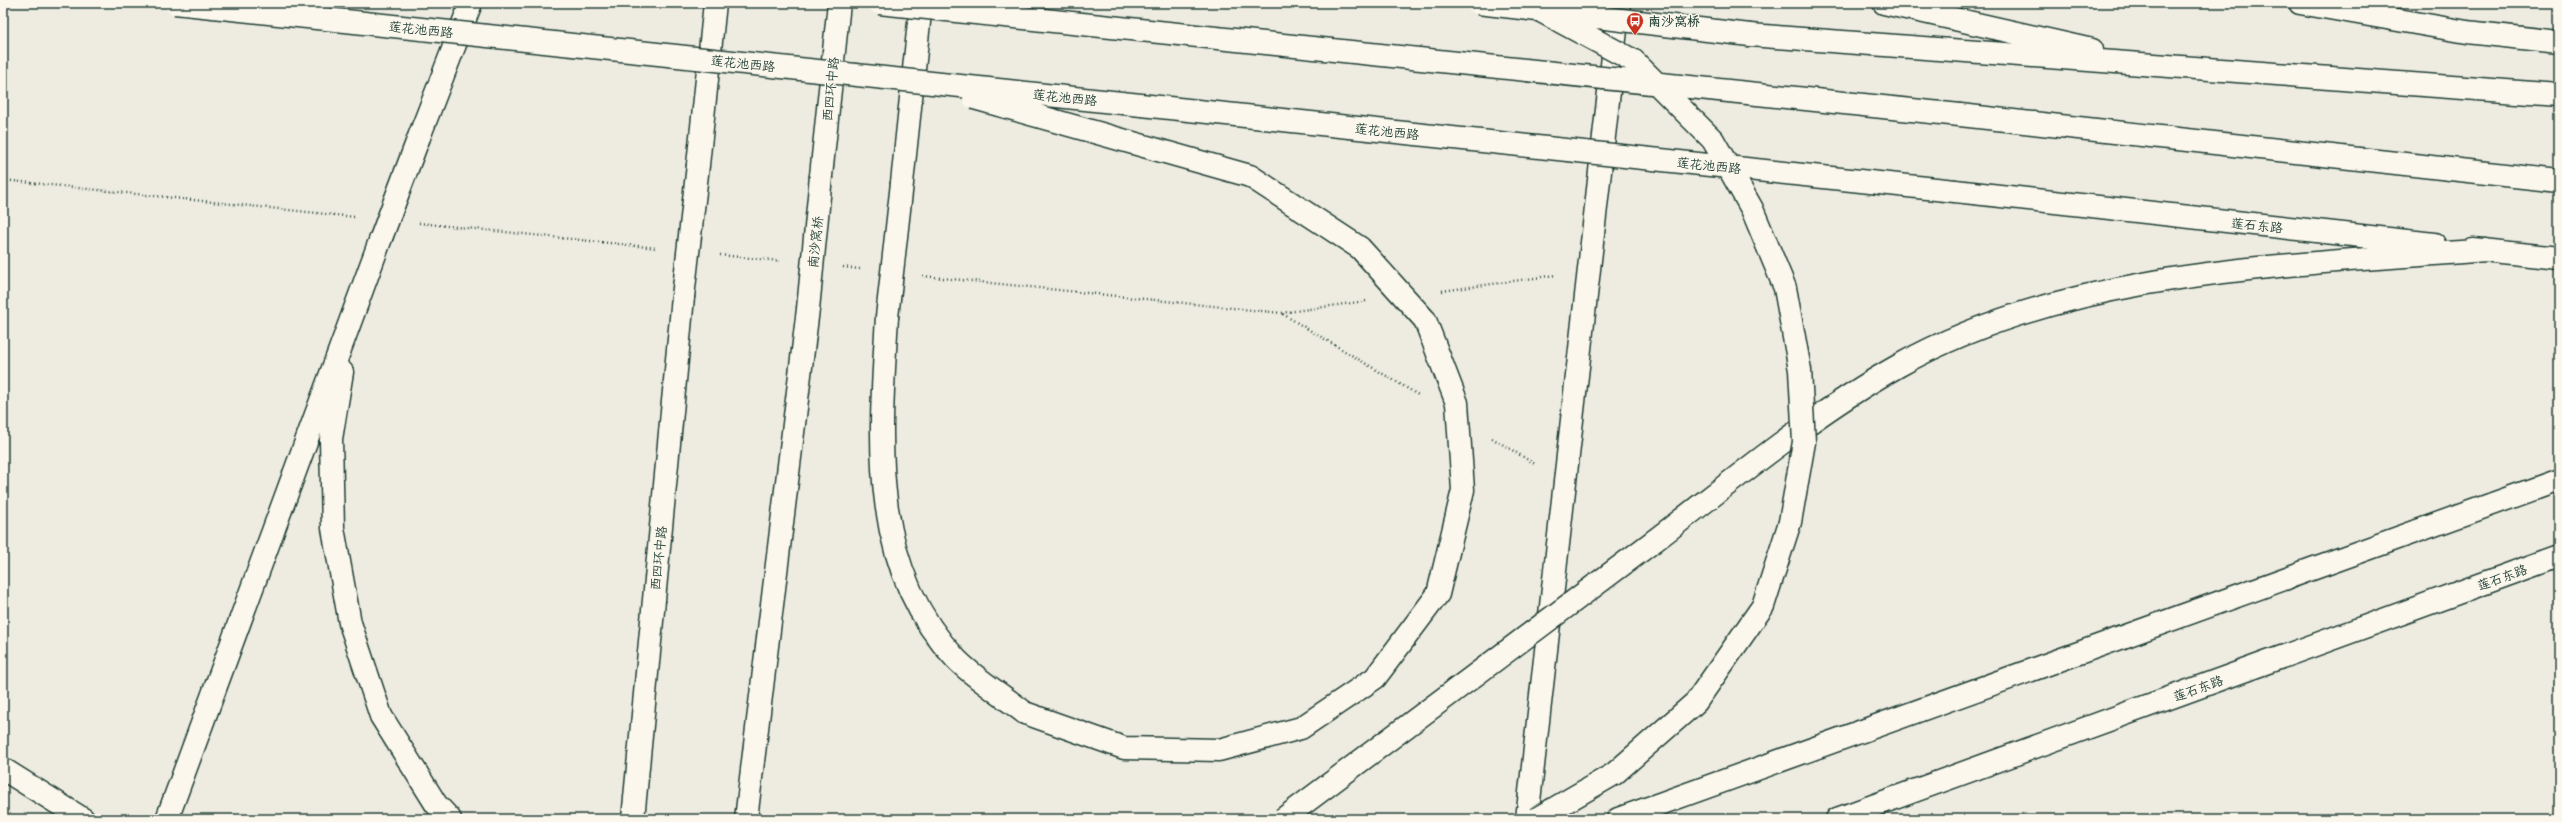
<svg xmlns="http://www.w3.org/2000/svg" width="2562" height="822" font-family="Mali,'LXGW WenKai TC',sans-serif">
<rect width="100%" height="100%" fill="#eeece1"/>
<filter id="ink" filterUnits="userSpaceOnUse"><feTurbulence type="fractalNoise" baseFrequency=".025" numOctaves="2"/><feDisplacementMap in="SourceGraphic" scale="8" xChannelSelector="R" yChannelSelector="G"/><feConvolveMatrix kernelMatrix="1 2 1 2 8 2 1 2 1" color-interpolation-filters="sRGB"/></filter>
<g filter="url(#ink)">
<g fill="none" stroke-linecap="round" stroke-linejoin="round">
<defs>
<path id="minor" d="M 2300,3 L 2467,32 L 2559,42
M 1527,819 L 1619,3
M 1837,819 L 2559,556"/>
<path id="highway" d="M 1884,3 L 2092,50
M 1750,35 L 2559,95
M 1960,115 L 2559,181
M 419,137 L 471,3
M 698,165 L 715,3
M 821,176 L 839,3
M 902,183 L 921,3
M 1955,191 L 2434,244
M 2473,249 L 2559,258
M 887,317 C 880,436 867,565 956,659 C 973,677 1005,697 1025,713
M 342,372 L 331,439 L 333,528 L 350,623 L 381,716 L 436,804 L 450,819
M 1654,541 C 1733,481 1811,415 1898,366 C 2072,268 2292,266 2486,250
M 3,769 L 83,819
M 167,819 L 381,238
M 633,819 L 683,297
M 746,819 L 808,309
M 1618,819 L 2559,480"/>
</defs>
<!-- minor casing -->
<use href="#minor" stroke="#1f3d34" stroke-width="25"/>
<!-- highway casing -->
<use href="#highway" stroke="#1f3d34" stroke-width="25"/>
<!-- path -->
<path stroke="#1f3d34" stroke-width="2.5" stroke-dasharray="1 3" stroke-linecap="butt" d="M 3,180 L 355,217
M 419,223 L 657,248
M 720,255 L 780,261
M 843,267 L 860,269
M 923,276 L 1281,313
M 1442,291 L 1556,275
M 1366,301 L 1281,313 L 1420,396
M 1492,438 L 1535,464"/>
<!-- minor -->
<use href="#minor" stroke="#fbf7ec" stroke-width="22"/>
<!-- highway -->
<use href="#highway" stroke="#fbf7ec" stroke-width="22"/>
<defs>
<path id="highway-bridge" d="M 175,3 L 1955,191
M 879,3 L 1960,115
M 1478,3 L 1750,35
M 1526,3 L 1634,61 L 1713,140 L 1752,209 L 1785,288 L 1800,370 L 1804,442 L 1790,522 L 1763,606 L 1696,702 L 1614,774 L 1536,819
M 974,98 L 1250,176 L 1360,248 L 1425,320 L 1457,403 L 1463,490 L 1438,594 L 1375,678 L 1301,728 L 1219,750 L 1124,748 L 1025,713
M 381,238 L 419,137
M 683,297 L 698,165
M 808,309 L 821,176
M 887,317 L 902,183
M 1283,819 L 1654,541"/>
</defs>
<!-- highway-bridge casing -->
<use href="#highway-bridge" stroke="#1f3d34" stroke-width="25" stroke-linecap="butt"/>
<!-- highway-bridge -->
<use href="#highway-bridge" stroke="#fbf7ec" stroke-width="22"/>
</g>
</g>
<!-- icons -->
<defs>
<symbol id="bus-pin" viewBox="-11 -11 22 30"><path d="M0 17L-7.5 6A9.5 9.5 0 1 1 7.5 6Z" fill="#c8321e" stroke="#fbf7ec"/><path d="M-5-6H5V4H4V6H2V4H-2V6H-4V4H-5ZM-3.5-4V0h7V-4ZM-3.5 1.2v1.5H-2V1.2ZM2 1.2v1.5H3.5V1.2Z" fill="#fff"/></symbol>
</defs>
<g fill-rule="evenodd">
<use href="#bus-pin" x="1625" y="11" width="20" height="27"/>
</g>
<g text-anchor="middle" stroke-width="3" stroke-linejoin="round" paint-order="stroke">
<!-- poi labels -->
<g font-size="13" font-weight="bold" fill="#1f3d34" stroke="#fbf7ec" text-anchor="start">
<text x="1648" y="26">南沙窝桥</text>
</g>
<!-- street labels -->
<g font-size="13" fill="#1f3d34" stroke="#fbf7ec">
<text transform="translate(421 29) rotate(6)" y="5">莲花池西路</text>
<text transform="translate(743 63) rotate(6)" y="5">莲花池西路</text>
<text transform="translate(830 89) rotate(-84)" y="5">西四环中路</text>
<text transform="translate(1065 97) rotate(6)" y="5">莲花池西路</text>
<text transform="translate(1387 131) rotate(6)" y="5">莲花池西路</text>
<text transform="translate(1709 165) rotate(6)" y="5">莲花池西路</text>
<text transform="translate(2257 225) rotate(6)" y="5">莲石东路</text>
<text transform="translate(815 242) rotate(-84)" y="5">南沙窝桥</text>
<text transform="translate(658 558) rotate(-84)" y="5">西四环中路</text>
<text transform="translate(2502 577) rotate(-20)" y="5">莲石东路</text>
<text transform="translate(2198 688) rotate(-20)" y="5">莲石东路</text>
</g>
</g>
<!-- margin -->
<rect width="2562" height="822" fill="none" stroke="#fbf7ec" stroke-width="16"/>
<rect x="8" y="8" width="2546" height="806" fill="none" stroke="#1f3d34" stroke-width="1.5" filter="url(#ink)"/>
</svg>
